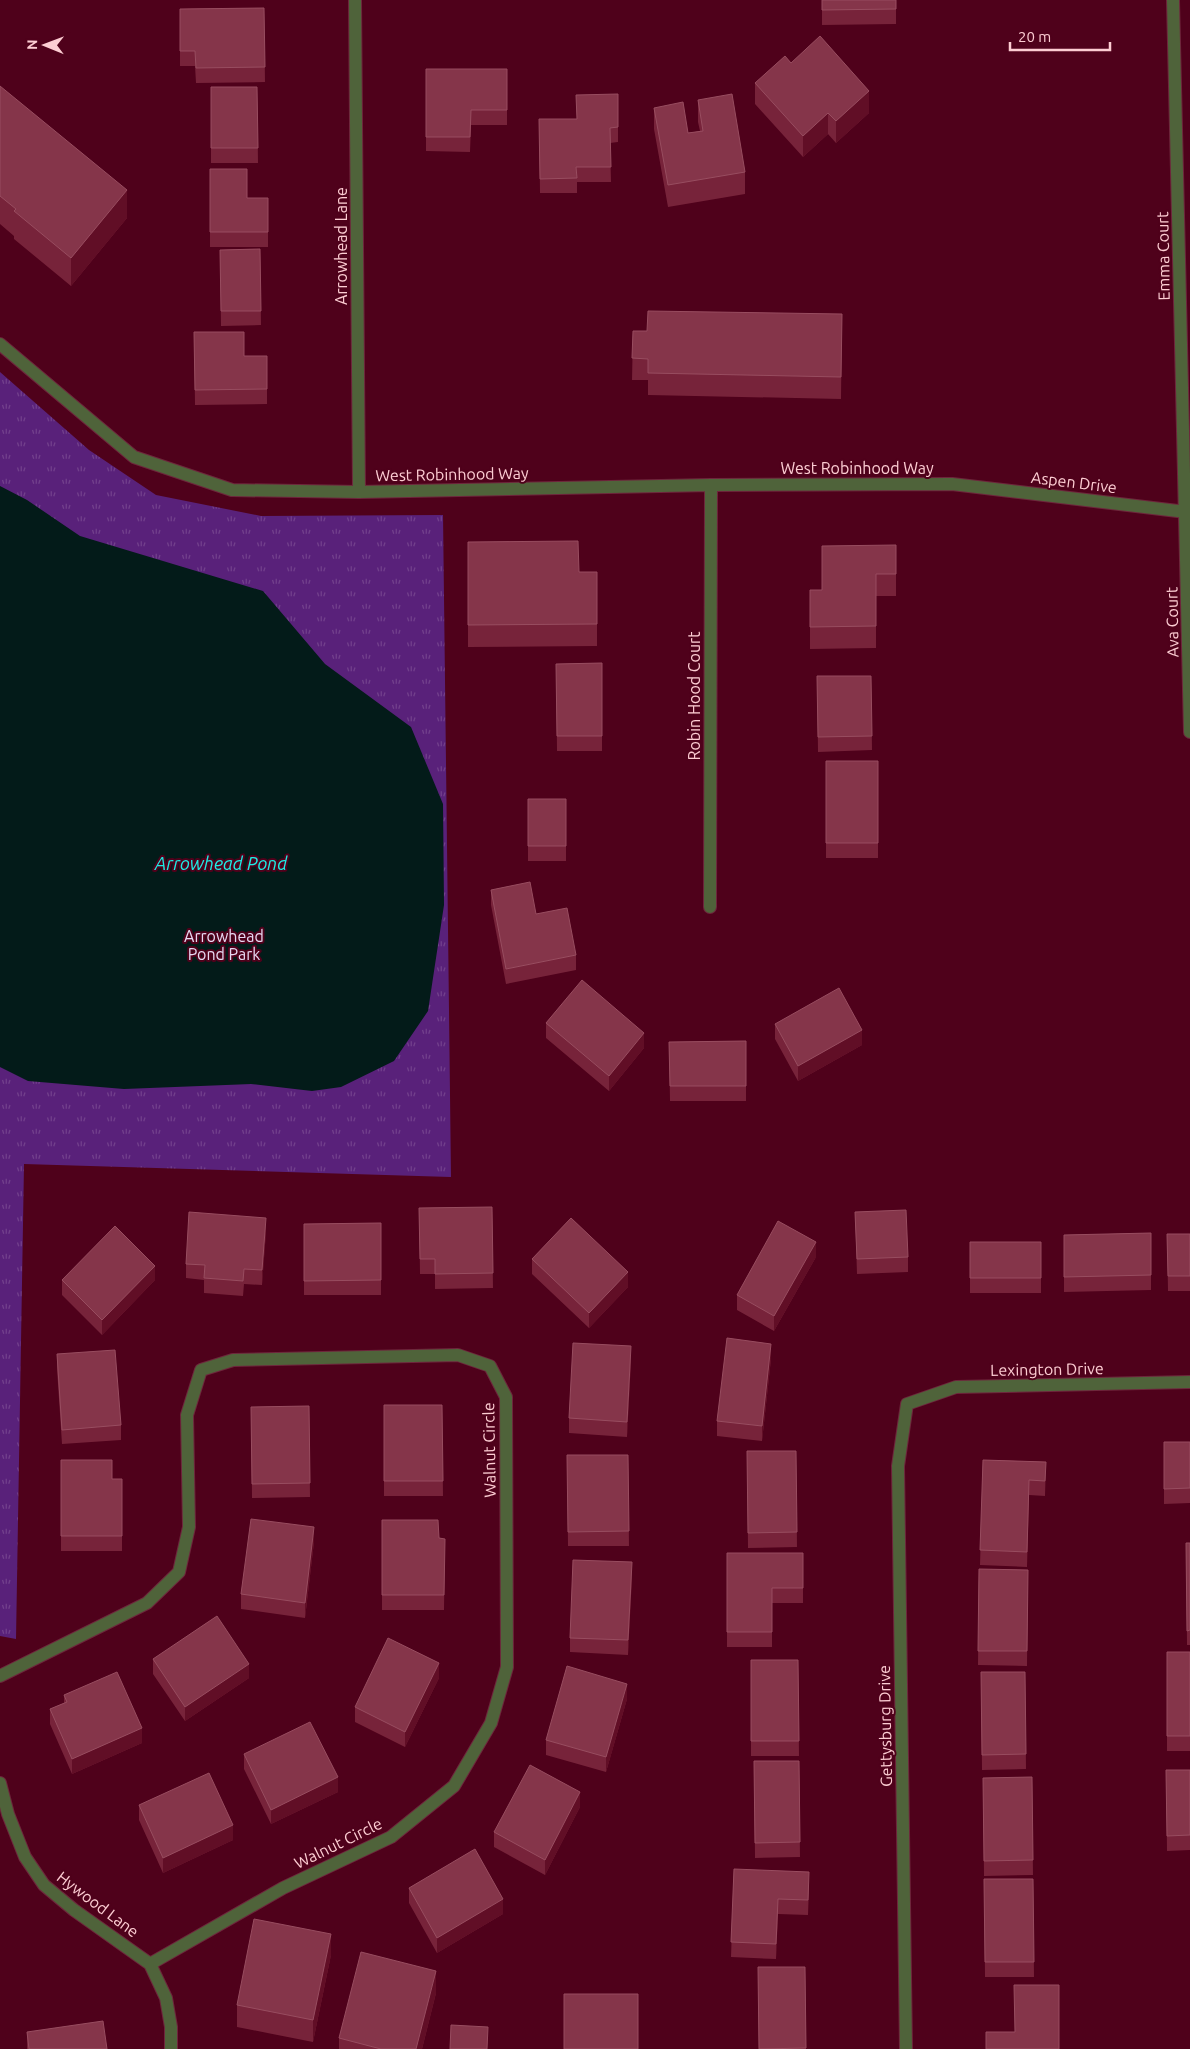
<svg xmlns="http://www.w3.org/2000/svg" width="1190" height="2049" font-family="Ubuntu,sans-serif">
<defs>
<pattern id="park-tufts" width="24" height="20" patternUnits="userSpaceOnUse" patternTransform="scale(1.25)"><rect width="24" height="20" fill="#59217a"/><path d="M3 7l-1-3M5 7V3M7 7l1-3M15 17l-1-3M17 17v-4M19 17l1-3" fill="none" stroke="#72408c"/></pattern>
</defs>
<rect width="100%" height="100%" fill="#4f011b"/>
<!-- park -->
<path fill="url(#park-tufts)" d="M 0,372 L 89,450 L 156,495 L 261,516 L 443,515 L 451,1177 L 24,1164 L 16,1639 L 0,1636 Z"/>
<!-- water -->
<path fill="#031b19" d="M 0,486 L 27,500 L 80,536 L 263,591 L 325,664 L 411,727 L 443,804 L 444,905 L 428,1011 L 394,1061 L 341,1087 L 312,1091 L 251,1084 L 124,1089 L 28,1081 L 0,1067 Z"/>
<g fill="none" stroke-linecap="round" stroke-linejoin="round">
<defs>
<path id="street" d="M 355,0 L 359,492
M 1173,0 L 1190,732
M 0,344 L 134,457 L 232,490 L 359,492 L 711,485 L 952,484 L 1186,512 L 1190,515
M 710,907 L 711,485
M 0,1676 L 147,1603 L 179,1572 L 189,1527 L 187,1415 L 201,1370 L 233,1360 L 458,1355 L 490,1366 L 506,1397 L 507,1667 L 491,1723 L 454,1786 L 391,1837 L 283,1888 L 150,1964
M 0,1783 L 8,1814 L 25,1857 L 44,1885 L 74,1910 L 150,1964 L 166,1998 L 171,2027 L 171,2049
M 906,2049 L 898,1466 L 907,1404 L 956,1387 L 1190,1382"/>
</defs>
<!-- street casing -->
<use href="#street" stroke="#6e263c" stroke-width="14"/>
<!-- street -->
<use href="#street" stroke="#4f633a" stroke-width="12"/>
</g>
<!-- wall -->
<path fill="#77233a" d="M 822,0 L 896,0 L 896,24 L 822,25 Z
M 264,8 L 265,82 L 196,83 L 195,66 L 180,66 L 180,9 Z
M 791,63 L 869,113 L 836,143 L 828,134 L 803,157 L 755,104 L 755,83 Z
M 426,69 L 507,69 L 507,125 L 471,125 L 470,152 L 426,151 Z
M 0,86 L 127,218 L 71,286 L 14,239 L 14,236 L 0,224 Z
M 211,87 L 257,87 L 258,163 L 211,163 Z
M 576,95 L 618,127 L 618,142 L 610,143 L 611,182 L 577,182 L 577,193 L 540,193 L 539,119 L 577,119 Z
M 698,100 L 745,172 L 745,194 L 668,207 L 654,129 L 654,108 L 688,133 L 700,131 L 698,122 Z
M 210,169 L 247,198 L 268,198 L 268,247 L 210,247 Z
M 260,249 L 261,325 L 221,326 L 220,250 Z
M 842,314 L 841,399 L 648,395 L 648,380 L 632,380 L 633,331 L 647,331 Z
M 194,332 L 244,356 L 267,356 L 267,404 L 195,405 Z
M 468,542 L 579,572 L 597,572 L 597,646 L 468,647 Z
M 896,545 L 896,596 L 876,596 L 876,648 L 810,649 L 810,590 L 822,590 Z
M 602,663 L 602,751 L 557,751 L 556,664 Z
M 817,676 L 871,676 L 872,750 L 818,752 Z
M 826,761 L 878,761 L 878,858 L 826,858 Z
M 528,799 L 566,799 L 566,861 L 528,861 Z
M 491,890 L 536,914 L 576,955 L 576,970 L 506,984 L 491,905 Z
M 546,1023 L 644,1048 L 609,1091 L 546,1038 Z
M 775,1024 L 862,1045 L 798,1081 L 775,1039 Z
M 746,1041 L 746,1101 L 670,1101 L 669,1042 Z
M 492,1207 L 493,1288 L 435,1289 L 435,1274 L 420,1274 L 419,1208 Z
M 855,1212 L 908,1257 L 908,1272 L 857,1274 Z
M 381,1223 L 381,1295 L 304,1295 L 304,1224 Z
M 266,1232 L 262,1285 L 244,1284 L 243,1296 L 204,1293 L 204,1280 L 186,1278 L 186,1264 Z
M 1151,1233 L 1151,1290 L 1064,1292 L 1064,1235 Z
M 1167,1234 L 1190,1234 L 1190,1291 L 1168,1291 Z
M 970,1242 L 1041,1242 L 1041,1293 L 970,1293 Z
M 816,1257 L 774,1331 L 737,1310 L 737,1295 Z
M 532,1259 L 628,1287 L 589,1328 L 532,1274 Z
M 62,1280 L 155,1280 L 102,1335 L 62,1295 Z
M 57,1354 L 121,1425 L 121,1440 L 62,1444 L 57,1369 Z
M 771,1359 L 762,1441 L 717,1436 L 717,1421 Z
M 631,1361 L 627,1437 L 569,1433 L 569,1418 Z
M 384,1405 L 442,1405 L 443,1496 L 384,1496 Z
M 309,1406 L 310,1497 L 252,1498 L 251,1407 Z
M 1164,1442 L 1190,1442 L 1190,1503 L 1164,1504 Z
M 747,1451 L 796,1451 L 797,1547 L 748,1548 Z
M 567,1455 L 628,1455 L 629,1546 L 568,1546 Z
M 61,1460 L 112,1479 L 122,1479 L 122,1551 L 61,1551 Z
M 983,1460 L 1046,1462 L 1045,1496 L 1029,1495 L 1027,1567 L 980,1565 Z
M 382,1520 L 439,1538 L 445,1539 L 444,1610 L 382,1610 Z
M 314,1542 L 305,1618 L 241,1609 L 241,1594 Z
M 1186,1543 L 1190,1543 L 1190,1645 L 1187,1645 Z
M 727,1553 L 803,1553 L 803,1603 L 772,1603 L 772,1647 L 727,1647 Z
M 979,1569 L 1028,1570 L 1027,1666 L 978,1665 Z
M 632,1577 L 628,1655 L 570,1652 L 570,1638 Z
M 1167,1652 L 1190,1652 L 1190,1751 L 1167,1751 Z
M 153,1659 L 249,1678 L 185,1721 L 153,1674 Z
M 751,1660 L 798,1660 L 799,1756 L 751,1756 Z
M 981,1672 L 1025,1672 L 1026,1769 L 982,1770 Z
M 439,1678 L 405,1747 L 355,1722 L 355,1707 Z
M 64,1695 L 142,1743 L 72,1774 L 50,1724 L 50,1709 L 64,1703 Z
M 627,1699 L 606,1772 L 546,1755 L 546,1740 Z
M 244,1754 L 338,1792 L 271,1824 L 244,1769 Z
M 754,1761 L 799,1761 L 800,1857 L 755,1858 Z
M 1166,1770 L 1190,1770 L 1190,1850 L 1167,1851 Z
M 1032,1777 L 1033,1875 L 984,1876 L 983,1778 Z
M 139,1805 L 233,1840 L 163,1873 L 139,1820 Z
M 580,1807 L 545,1875 L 494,1847 L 494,1832 Z
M 734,1869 L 809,1887 L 808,1915 L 778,1914 L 776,1959 L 731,1957 Z
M 984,1879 L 1033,1879 L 1034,1977 L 985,1977 Z
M 409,1888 L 503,1914 L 437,1953 L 409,1903 Z
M 331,1955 L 313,2042 L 237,2027 L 237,2005 Z
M 758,1967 L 805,1967 L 806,2049 L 759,2049 Z
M 436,1993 L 422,2049 L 339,2049 L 339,2038 Z
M 27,2032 L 107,2049 L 27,2049 Z"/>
<!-- shaded-wall -->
<path fill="#610e26" d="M 869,91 L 869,113 L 836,143 L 836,121 Z
M 828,113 L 828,134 L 803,157 L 803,136 Z
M 127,190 L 127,218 L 71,286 L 71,258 Z
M 862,1030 L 862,1045 L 798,1081 L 798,1066 Z
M 644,1033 L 644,1048 L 609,1091 L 609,1076 Z
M 266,1218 L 266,1232 L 262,1285 L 262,1270 Z
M 816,1242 L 816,1257 L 774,1331 L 774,1316 Z
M 155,1266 L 155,1280 L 102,1335 L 102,1320 Z
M 628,1272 L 628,1287 L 589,1328 L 589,1313 Z
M 771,1344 L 771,1359 L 762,1441 L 762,1426 Z
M 631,1346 L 631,1361 L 627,1437 L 627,1422 Z
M 1029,1480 L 1029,1495 L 1027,1567 L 1027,1552 Z
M 314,1527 L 314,1542 L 305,1618 L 305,1603 Z
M 632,1562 L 632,1577 L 628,1655 L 628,1640 Z
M 439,1663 L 439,1678 L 405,1747 L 405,1732 Z
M 249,1664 L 249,1678 L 185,1721 L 185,1707 Z
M 627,1684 L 627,1699 L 606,1772 L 606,1757 Z
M 142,1728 L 142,1743 L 72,1774 L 72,1759 Z
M 338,1777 L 338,1792 L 271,1824 L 271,1810 Z
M 580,1792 L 580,1807 L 545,1875 L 545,1860 Z
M 233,1825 L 233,1840 L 163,1873 L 163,1858 Z
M 503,1899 L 503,1914 L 437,1953 L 437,1938 Z
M 778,1899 L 778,1914 L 776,1959 L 776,1944 Z
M 331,1934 L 331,1955 L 313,2042 L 313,2020 Z
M 436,1971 L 436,1993 L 422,2049 L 416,2049 Z"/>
<!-- building -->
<path fill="#85354a" stroke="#984d60" d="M 822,0 L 896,0 L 896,9 L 822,10 Z
M 264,8 L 265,67 L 196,68 L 195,51 L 180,51 L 180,9 Z
M 820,36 L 869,91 L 836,121 L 828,113 L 803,136 L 755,83 L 785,56 L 791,63 Z
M 426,69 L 507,69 L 507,110 L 471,110 L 470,137 L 426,137 Z
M 0,86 L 127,190 L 71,258 L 14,211 L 16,209 L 0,196 Z
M 211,87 L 257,87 L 258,148 L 211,148 Z
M 618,94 L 618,127 L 610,128 L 611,167 L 576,167 L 577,178 L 540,179 L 539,119 L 577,119 L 576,95 Z
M 732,94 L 745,172 L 668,185 L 654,108 L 683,102 L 688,133 L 703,131 L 698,100 Z
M 210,169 L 247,169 L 247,198 L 268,198 L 268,232 L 210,232 Z
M 260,249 L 261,311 L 221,311 L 220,250 Z
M 648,311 L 842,314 L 841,377 L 648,373 L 648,359 L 632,358 L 633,331 L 647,331 Z
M 194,332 L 244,332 L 244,356 L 267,356 L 267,389 L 195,390 Z
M 578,541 L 579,572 L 597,572 L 597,624 L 468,625 L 468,542 Z
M 896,545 L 896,574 L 876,574 L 876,626 L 810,627 L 810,590 L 822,590 L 822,546 Z
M 602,663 L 602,736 L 557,736 L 556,664 Z
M 817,676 L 871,676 L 872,736 L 818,737 Z
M 826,761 L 878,761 L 878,843 L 826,843 Z
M 528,799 L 566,799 L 566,846 L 528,846 Z
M 530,882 L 536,914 L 567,908 L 576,955 L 506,969 L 491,890 Z
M 582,980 L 644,1033 L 609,1076 L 546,1023 Z
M 839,988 L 862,1030 L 798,1066 L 775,1024 Z
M 746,1041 L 746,1086 L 670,1086 L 669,1042 Z
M 492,1207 L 493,1273 L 435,1274 L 435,1259 L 420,1259 L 419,1208 Z
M 906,1210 L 908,1257 L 857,1259 L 855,1212 Z
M 189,1212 L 266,1218 L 262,1270 L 244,1269 L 243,1281 L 204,1278 L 205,1265 L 186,1264 Z
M 571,1218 L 628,1272 L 589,1313 L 532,1259 Z
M 778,1221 L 816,1242 L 774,1316 L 737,1295 Z
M 381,1223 L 381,1280 L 304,1281 L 304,1224 Z
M 115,1226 L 155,1266 L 102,1320 L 62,1280 Z
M 1151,1233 L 1151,1275 L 1064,1277 L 1064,1235 Z
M 1167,1234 L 1190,1234 L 1190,1276 L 1168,1276 Z
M 970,1242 L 1041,1242 L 1041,1278 L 970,1278 Z
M 727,1338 L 771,1344 L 762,1426 L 717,1421 Z
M 573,1343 L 631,1346 L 627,1422 L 569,1418 Z
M 115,1350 L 121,1425 L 62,1430 L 57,1354 Z
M 384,1405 L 442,1405 L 443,1481 L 384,1481 Z
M 309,1406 L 310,1483 L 252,1484 L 251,1407 Z
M 1164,1442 L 1190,1442 L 1190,1488 L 1164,1489 Z
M 747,1451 L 796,1451 L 797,1532 L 748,1533 Z
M 567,1455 L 628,1455 L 629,1531 L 568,1532 Z
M 61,1460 L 112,1460 L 112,1479 L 122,1479 L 122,1536 L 61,1536 Z
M 983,1460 L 1046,1462 L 1045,1481 L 1029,1480 L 1027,1552 L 980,1550 Z
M 251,1519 L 314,1527 L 305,1603 L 241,1594 Z
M 382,1520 L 438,1520 L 439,1538 L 445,1539 L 444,1595 L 382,1595 Z
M 1186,1543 L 1190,1543 L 1190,1630 L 1187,1631 Z
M 727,1553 L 803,1553 L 803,1588 L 772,1588 L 772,1632 L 727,1632 Z
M 573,1560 L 632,1562 L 628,1640 L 570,1638 Z
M 979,1569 L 1028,1570 L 1027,1651 L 978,1651 Z
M 217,1616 L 249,1664 L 185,1707 L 153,1659 Z
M 388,1638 L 439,1663 L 405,1732 L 355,1707 Z
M 1167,1652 L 1190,1652 L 1190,1736 L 1167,1736 Z
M 751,1660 L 798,1660 L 799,1741 L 751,1741 Z
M 567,1666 L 627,1684 L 606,1757 L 546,1740 Z
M 117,1672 L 142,1728 L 72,1759 L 50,1709 L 67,1702 L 64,1695 Z
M 981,1672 L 1025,1672 L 1026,1754 L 982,1755 Z
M 310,1722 L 338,1777 L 271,1810 L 244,1754 Z
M 754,1761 L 799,1761 L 800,1842 L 755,1843 Z
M 530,1765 L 580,1792 L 545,1860 L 494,1832 Z
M 1166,1770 L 1190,1770 L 1190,1835 L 1167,1836 Z
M 209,1773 L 233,1825 L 163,1858 L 139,1805 Z
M 1032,1777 L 1033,1860 L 984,1861 L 983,1778 Z
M 475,1849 L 503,1899 L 437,1938 L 409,1888 Z
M 734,1869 L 809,1872 L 808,1900 L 778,1899 L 776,1944 L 731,1942 Z
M 984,1879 L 1033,1879 L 1034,1962 L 985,1962 Z
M 254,1919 L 331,1934 L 313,2020 L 237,2005 Z
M 361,1952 L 436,1971 L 416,2049 L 381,2049 L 339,2038 Z
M 758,1967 L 805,1967 L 806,2048 L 759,2049 Z
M 1014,1985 L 1059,1985 L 1059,2049 L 986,2049 L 986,2032 L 1015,2032 Z
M 564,1994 L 638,1994 L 638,2049 L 564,2049 Z
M 103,2021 L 107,2049 L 29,2049 L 27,2032 Z
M 451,2025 L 488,2027 L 487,2049 L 450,2049 Z"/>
<g text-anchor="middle" stroke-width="4" stroke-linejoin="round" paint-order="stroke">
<!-- street labels -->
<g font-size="16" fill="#fdcdd3" stroke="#4f011b">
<text transform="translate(341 246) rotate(-90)" y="6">Arrowhead Lane</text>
<text transform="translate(1163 256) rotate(-91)" y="6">Emma Court</text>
<text x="857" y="474">West Robinhood Way</text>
<text transform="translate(452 474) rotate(-1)" y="6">West Robinhood Way</text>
<text transform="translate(1074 482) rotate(7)" y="6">Aspen Drive</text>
<text transform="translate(1172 622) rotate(-91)" y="6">Ava Court</text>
<text transform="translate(694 696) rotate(-90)" y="6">Robin Hood Court</text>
<text transform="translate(1047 1369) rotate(-1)" y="6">Lexington Drive</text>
<text transform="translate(489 1450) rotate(-91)" y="6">Walnut Circle</text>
<text transform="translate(885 1726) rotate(-91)" y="6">Gettysburg Drive</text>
<text transform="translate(338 1843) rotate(-26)" y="6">Walnut Circle</text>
<text transform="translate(98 1904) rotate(37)" y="6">Hywood Lane</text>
</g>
<!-- park labels -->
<g font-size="16" fill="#e7d9f2" stroke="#4f011b">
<text x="224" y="942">Arrowhead<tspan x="224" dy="18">Pond Park</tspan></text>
</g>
<!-- water labels -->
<g font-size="18" font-style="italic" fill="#1dede5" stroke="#4f011b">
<text x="221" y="870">Arrowhead Pond</text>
</g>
</g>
<!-- north arrow -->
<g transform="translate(45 45) rotate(271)" stroke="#4f011b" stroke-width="4" paint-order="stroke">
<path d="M0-4L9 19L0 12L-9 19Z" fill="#fdcdd3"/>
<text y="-8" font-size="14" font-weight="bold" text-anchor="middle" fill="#fdcdd3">N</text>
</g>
<!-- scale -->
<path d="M1010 42v8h100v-8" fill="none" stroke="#fdcdd3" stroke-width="2.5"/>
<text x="1018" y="42" font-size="15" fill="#fdcdd3" stroke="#4f011b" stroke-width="4" paint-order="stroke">20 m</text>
</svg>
